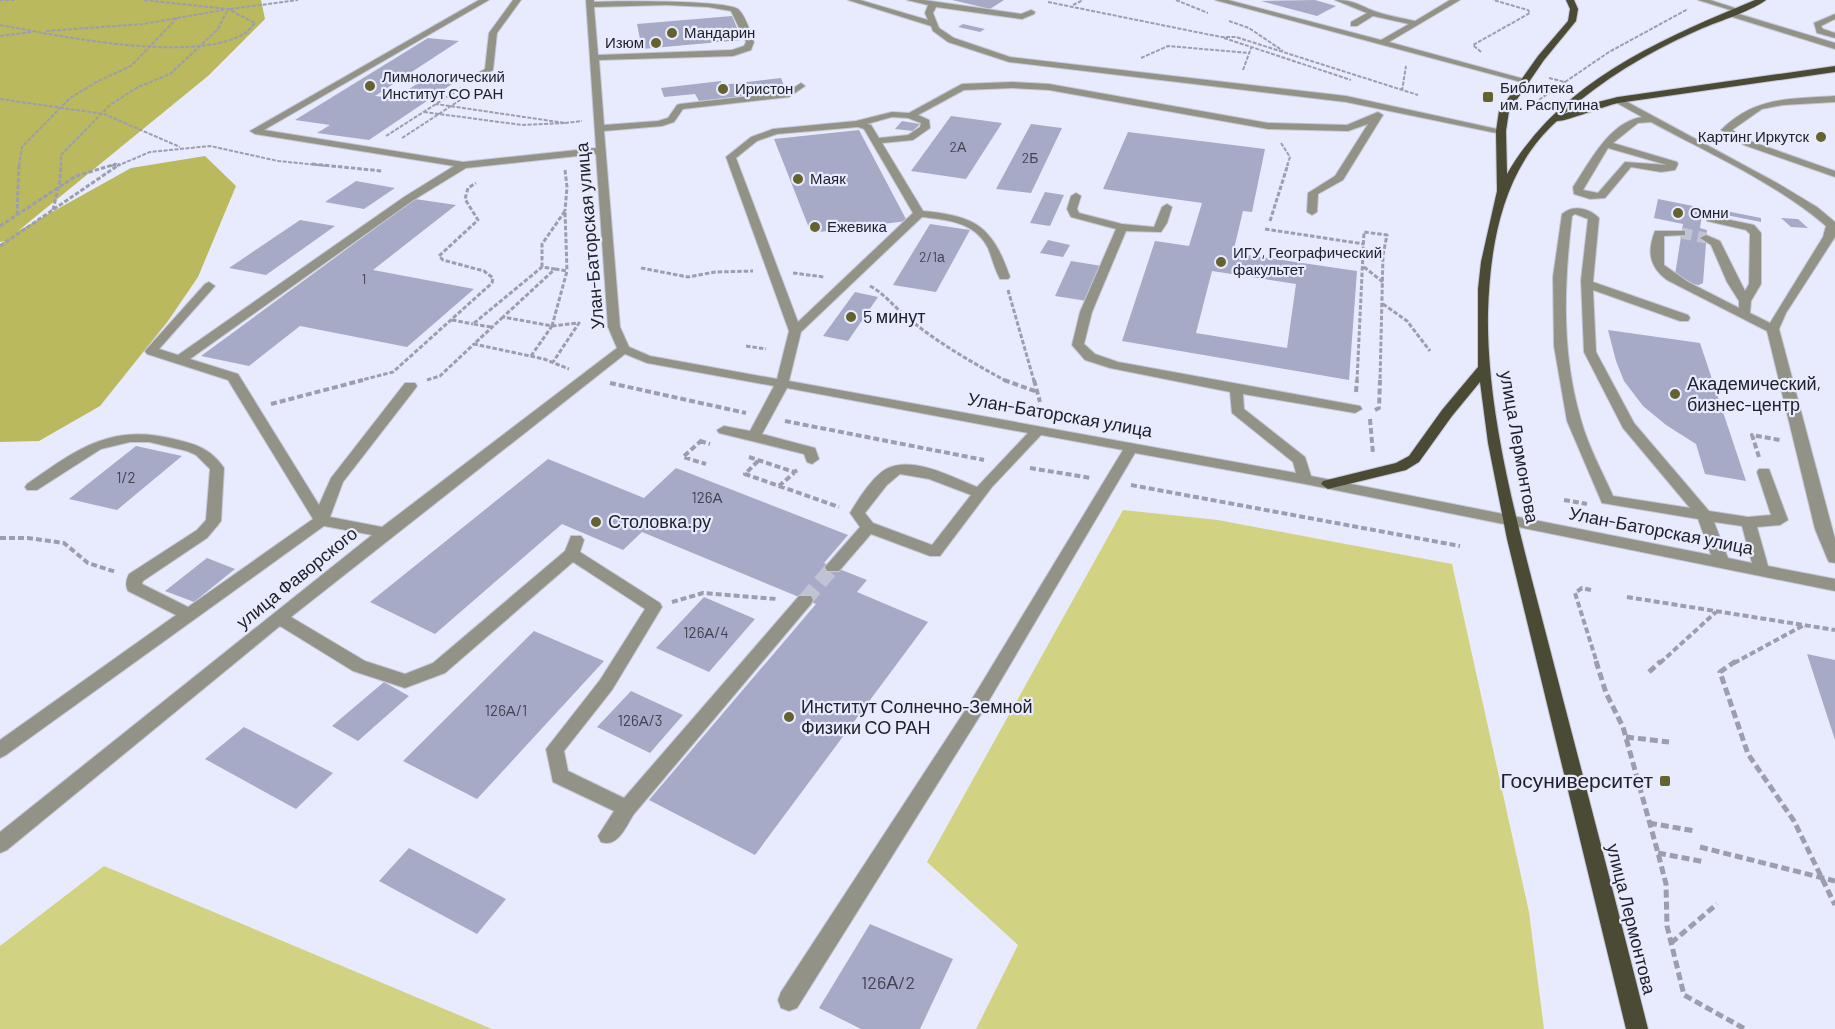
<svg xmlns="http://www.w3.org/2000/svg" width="1835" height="1029" font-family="Barlow,sans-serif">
<rect width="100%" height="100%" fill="#e8ebfd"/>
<!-- green -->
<path fill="#d2d283" d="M 1123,510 L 1218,520 L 1452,564 L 1529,912 L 1544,1029 L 976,1029 L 1018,945 L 927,862 Z
M 104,866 L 492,1029 L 0,1029 L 0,946 Z"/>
<!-- forest -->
<path fill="#bab95d" d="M 0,0 L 261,0 L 265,19 L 208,76 L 18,231 L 131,168 L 205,156 L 236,186 L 198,277 L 168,321 L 100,406 L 39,441 L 0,442 L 0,244 L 5,241 L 0,242 Z"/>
<!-- building -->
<path fill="#a6aac6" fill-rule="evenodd" d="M 952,0 L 1004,0 L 990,9 Z
M 1315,0 L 1336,6 L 1317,16 L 1261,1 Z
M 732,16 L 742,40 L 642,49 L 637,24 Z
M 963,24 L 985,29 L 980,32 L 958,27 Z
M 428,38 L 459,41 L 375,96 L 395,98 L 434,73 L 464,76 L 369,140 L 317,133 L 330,125 L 295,120 Z
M 781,78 L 786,91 L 699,101 L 695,94 L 664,97 L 661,88 L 721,81 L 722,85 Z
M 951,116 L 1002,123 L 966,179 L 911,171 Z
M 902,121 L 920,124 L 913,131 L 895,129 Z
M 1031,124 L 1062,128 L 1031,193 L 996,189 Z
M 859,130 L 907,221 L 811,233 L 774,139 Z
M 1128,132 L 1265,149 L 1252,212 L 1243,211 L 1233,253 L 1357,271 L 1349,380 L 1122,341 L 1155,241 L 1189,246 L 1202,203 L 1103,189 ZM 1212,271 L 1296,284 L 1287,348 L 1196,333 Z
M 356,181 L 395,188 L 364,209 L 325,202 Z
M 1045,192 L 1064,195 L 1050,226 L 1030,223 Z
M 415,199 L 456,205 L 373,270 L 474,289 L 407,347 L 300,326 L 249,366 L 201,356 Z
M 1658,199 L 1703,208 L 1700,228 L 1707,230 L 1703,283 L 1699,285 L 1687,283 L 1675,275 L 1683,224 L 1654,218 Z
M 1726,211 L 1761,218 L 1761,222 L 1726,215 Z
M 1781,218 L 1798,219 L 1808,228 L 1791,227 Z
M 300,220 L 335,226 L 266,275 L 229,268 Z
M 930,224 L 970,230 L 936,292 L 893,285 Z
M 1048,240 L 1070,245 L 1063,257 L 1040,253 Z
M 1071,261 L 1102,266 L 1087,301 L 1055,296 Z
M 855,292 L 878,297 L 848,341 L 823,336 Z
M 1608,330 L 1700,343 L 1746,481 L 1705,474 L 1696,444 L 1666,425 L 1643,406 L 1624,381 L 1616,361 Z
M 136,446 L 182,456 L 117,510 L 69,499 Z
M 548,459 L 644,498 L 676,468 L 848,535 L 824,563 L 867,580 L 857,592 L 928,622 L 755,855 L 649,800 L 816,604 L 642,532 L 623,550 L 562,524 L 435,634 L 370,602 Z
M 207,558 L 235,569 L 194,602 L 165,591 Z
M 704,597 L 755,619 L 709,672 L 656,648 Z
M 534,631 L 604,661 L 477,799 L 403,761 Z
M 1807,654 L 1835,660 L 1835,740 Z
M 384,682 L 409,696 L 358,741 L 332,726 Z
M 631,691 L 683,715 L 650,753 L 597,727 Z
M 244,727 L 333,773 L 296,809 L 205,759 Z
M 409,848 L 506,899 L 477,934 L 379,881 Z
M 870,924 L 953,959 L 920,1029 L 861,1029 L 819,1008 Z"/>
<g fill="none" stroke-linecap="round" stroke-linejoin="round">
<!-- minor-tunnel-far1 -->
<path stroke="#c0c3d3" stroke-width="11" stroke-dasharray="11 6" stroke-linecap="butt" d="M 1681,233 L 1706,238"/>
<!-- minor-tunnel -->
<path stroke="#c0c3d3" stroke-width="15" stroke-dasharray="15 8" stroke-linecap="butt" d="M 805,600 L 833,567"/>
<defs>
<path id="minor" d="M 479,0 L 489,0 L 264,130 L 463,162 L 596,148 L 586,0 L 594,0 L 594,2 C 618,1 722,0 738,9 C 746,16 750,32 754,42 L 751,50 L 733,56 L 599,60 L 604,125 L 658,121 L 668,118 L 677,105 L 680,104 L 787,92 L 801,83 L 805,86 L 789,97 L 683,109 L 674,122 L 662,126 L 604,131 L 620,327 L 629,347 L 650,356 L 777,379 L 789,331 L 726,157 L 751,137 L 773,129 L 856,121 L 892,112 L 909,113 L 962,84 L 1012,82 L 1049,84 L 1268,123 L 1347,125 L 1378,112 L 1383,115 L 1343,180 L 1318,194 L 1317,212 L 1312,215 L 1307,212 L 1308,193 L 1335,176 L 1368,124 L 1348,131 L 1268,129 L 1049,90 L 1012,88 L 964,90 L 918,115 L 929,120 L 930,128 L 913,140 L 882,143 L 923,211 C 976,216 992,226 1010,277 L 1008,279 L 1000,279 C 995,270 992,258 988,248 C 975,222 948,220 922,217 L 801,332 L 789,381 L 1296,473 L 1293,462 L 1232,413 L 1230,392 L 1110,368 L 1085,360 L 1072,345 L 1080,312 L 1116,229 L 1071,217 L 1067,209 L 1071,196 L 1076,193 L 1081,196 L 1077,209 L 1079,213 L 1122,224 L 1154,227 L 1162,207 L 1167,204 L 1172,207 L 1167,223 L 1161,232 L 1126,231 L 1092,312 L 1084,344 L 1095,354 L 1118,362 L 1360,406 L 1362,409 L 1355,413 L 1243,394 L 1244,409 L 1305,457 L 1311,476 L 1711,555 L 1698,519 L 1602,503 L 1567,421 L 1554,346 L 1553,277 L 1562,214 C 1573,204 1589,208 1599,218 L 1593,282 L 1688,315 L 1690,318 L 1688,321 L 1680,321 L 1593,290 L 1596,352 L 1634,423 L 1709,511 L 1748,517 L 1771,515 L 1757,472 L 1759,469 L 1769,469 L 1788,520 L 1780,525 L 1757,527 L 1768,566 L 1835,579 L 1835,591 L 1305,484 L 1135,453 L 978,719 L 797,1008 L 789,1011 L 781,1008 L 778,1000 L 781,992 L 966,709 L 1123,450 L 1041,435 L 992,487 L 940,556 L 930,556 L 871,534 L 839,571 L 827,571 L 825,567 L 860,527 L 850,513 C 858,500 872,477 886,469 C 913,455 952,477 977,487 L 1028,433 L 787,388 L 762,434 L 815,448 L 819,459 L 812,464 L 807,462 L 804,454 L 719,433 L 717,430 L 724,426 L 750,431 L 774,386 L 647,363 L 625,354 L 291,617 L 365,661 L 405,674 L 433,663 L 565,551 L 571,536 L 581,536 L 584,540 L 580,552 L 660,603 L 662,607 L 612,690 L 564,751 L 568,771 L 624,798 L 799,596 L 811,596 L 813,600 L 811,604 L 634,814 C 626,826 618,848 601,842 L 598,836 L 614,811 L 553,782 L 546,749 L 600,680 L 645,609 L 573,562 L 445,673 L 405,688 L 353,671 L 280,626 L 7,850 L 0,853 L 0,832 L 372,535 L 324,526 L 6,755 L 0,758 L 0,740 L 176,615 L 128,591 C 125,585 126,580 129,574 L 197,530 L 206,520 L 210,469 L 196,455 L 187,451 L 149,442 L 130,442 L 101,449 L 37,490 L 27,490 L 25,487 L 27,484 C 77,449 111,423 174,439 C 196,444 211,449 224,468 L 221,521 L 218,525 L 207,538 L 143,581 L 142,584 L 188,607 L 313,519 L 228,380 L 147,354 L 145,351 L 205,284 L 209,282 L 215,286 L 159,349 L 178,355 L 404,197 L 454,166 L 255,134 L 250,131 ZM 666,5 L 708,7 L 731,11 L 746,42 L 744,46 L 732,50 L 598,55 L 594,7 ZM 892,117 L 908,118 L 921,123 L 920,127 L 908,135 L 879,138 L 871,125 L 867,124 ZM 858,127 L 864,129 L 913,213 L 798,322 L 736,158 L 757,141 L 777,134 ZM 596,154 L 608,327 L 617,348 L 382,527 L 330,517 L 343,482 L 415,389 L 417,386 L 415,383 L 405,383 L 331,478 L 319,505 L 238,374 L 190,359 L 412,201 L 466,168 ZM 1575,214 L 1588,219 L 1581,280 L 1584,352 L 1623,428 L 1690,508 L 1613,496 C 1602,471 1588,446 1581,420 C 1561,352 1564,285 1572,216 ZM 900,474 L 929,479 L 971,495 L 932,545 L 873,523 L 865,513 L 887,485 ZM 1714,522 L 1742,526 L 1752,563 L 1728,558 Z
M 513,0 L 521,0 L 497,33 L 493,70 L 477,81 L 471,81 L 471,77 L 485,69 L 489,33 Z
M 848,0 L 860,0 L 928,20 L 925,13 L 928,5 L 907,0 L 924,0 L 1021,14 L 1031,10 L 1035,12 L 1034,14 L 1022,19 L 936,7 L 933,13 L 939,28 L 954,38 L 1010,57 L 1346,96 L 1506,131 L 1501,134 L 1346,102 L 1009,62 L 948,42 L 933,31 L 931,26 Z
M 1215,0 L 1228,0 L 1381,40 L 1409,24 L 1373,16 L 1357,26 L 1351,26 L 1351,22 L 1367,13 L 1335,0 C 1355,0 1360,6 1377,12 C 1389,16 1402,18 1415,21 L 1450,0 L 1460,0 L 1389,42 L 1528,80 L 1521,82 Z
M 1698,0 L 1710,0 L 1741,10 L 1737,12 Z
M 1729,11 L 1835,43 L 1835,49 L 1726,15 L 1725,13 Z
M 1835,14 L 1835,19 L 1821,26 L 1823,29 L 1835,33 L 1835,38 L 1817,33 L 1814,23 Z
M 1835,96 L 1835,102 L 1783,105 L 1762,109 L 1732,130 L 1750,141 L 1835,171 L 1835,177 L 1744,145 L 1721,130 C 1755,96 1791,99 1835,96 Z
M 1618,97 L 1777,183 L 1817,207 L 1835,222 L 1835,237 L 1786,313 L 1779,329 L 1835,539 L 1835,563 L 1829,562 L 1827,558 L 1815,529 L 1767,331 L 1667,280 C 1649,267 1647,251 1655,231 L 1685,231 L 1685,235 L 1664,236 L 1664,265 L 1688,282 L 1739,308 L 1739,301 L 1727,282 L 1711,245 L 1700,238 L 1706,235 L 1720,241 L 1745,291 L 1749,284 L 1750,234 L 1746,230 L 1707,221 L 1706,219 L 1711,216 L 1754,225 L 1761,233 L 1761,284 L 1751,301 L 1750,313 L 1770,323 L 1823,237 L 1826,226 C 1776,183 1708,153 1651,122 L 1638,123 L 1613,143 L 1677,162 L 1678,164 L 1675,170 L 1661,172 L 1631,167 L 1605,198 L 1590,199 L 1574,194 L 1573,187 C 1590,162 1609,122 1642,117 L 1615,102 L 1615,98 ZM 1608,148 L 1667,165 L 1625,162 L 1598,193 L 1583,190 Z"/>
<path id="major" d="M 1566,0 L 1574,0 L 1578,9 L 1576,21 L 1544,60 L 1509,111 L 1506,131 L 1507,174 C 1560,82 1661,39 1755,0 L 1766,0 C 1748,13 1715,22 1694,32 C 1647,53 1603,79 1564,114 L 1586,105 L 1618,97 L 1835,66 L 1835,72 L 1618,103 C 1605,106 1564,122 1557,121 C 1503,169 1490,243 1488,312 C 1486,416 1520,533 1546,634 C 1580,765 1615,897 1648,1029 L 1626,1029 L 1507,539 L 1488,443 L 1480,382 L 1452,416 L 1419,462 L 1406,470 L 1328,489 L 1321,484 L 1323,481 L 1396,463 L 1409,456 L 1442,410 L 1478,367 L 1478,289 L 1481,262 L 1497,191 L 1496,131 L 1499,111 L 1538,56 L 1568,21 L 1570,9 Z"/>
</defs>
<!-- minor casing -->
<use href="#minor" stroke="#c4c7d7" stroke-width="2"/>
<!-- major casing -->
<use href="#major" stroke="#c4c7d7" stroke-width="2"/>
<!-- path-far3 -->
<path stroke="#9c9ead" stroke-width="2" stroke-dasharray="4 1.5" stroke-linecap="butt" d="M 0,0 L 14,0
M 1176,0 L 1208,13
M 1048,2 L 1221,37 L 1236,37 L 1418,95
M 1073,5 L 1083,0
M 230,9 L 298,0
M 1229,21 L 1249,28 L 1283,51
M 0,25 C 60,36 188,63 242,35 C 247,33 251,27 255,23 L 228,9 L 143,0
M 46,31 L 143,24 L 223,10
M 0,36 L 32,32
M 1224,38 L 1351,80
M 1481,52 L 1473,45 L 1530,13 L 1528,10 L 1493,0
M 1141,58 L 1168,46 L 1249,53
M 1243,70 L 1251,48
M 1565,82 L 1609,52 L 1688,9
M 1402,91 L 1406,66
M 0,99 L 104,114 L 180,147
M 1530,106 L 1565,82 L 1549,78
M 424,112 L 522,125 L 565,123 L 436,104
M 565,123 L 582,121
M 386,136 L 461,88
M 402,138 L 471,93
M 1281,143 L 1290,157 L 1287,166
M 19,166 L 22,147 L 70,98 L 98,81 L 131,66 L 177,18
M 61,166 L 61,155 L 110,105 L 138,87 L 170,74 L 218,29 L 228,9
M 111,166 L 117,164
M 117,166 L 150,152 L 210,146 L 278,161 L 328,166"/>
<!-- path-far2 -->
<path stroke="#9c9ead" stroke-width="3" stroke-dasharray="4.5 2" stroke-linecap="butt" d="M 312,164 L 382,171
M 565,170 L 567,187 L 565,211
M 53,210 L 60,180 L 61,164
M 17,215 L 19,164
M 1270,221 L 1288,164
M 0,226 L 76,176 L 116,164
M 1265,229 L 1364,244
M 0,246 L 120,164
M 542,267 L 542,244 L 565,211 L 567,271
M 1364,267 L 1383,282
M 641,268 L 688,277 L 715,272 L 753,271
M 555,269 L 567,271 L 552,326 L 503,317 Z
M 793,273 L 824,277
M 870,286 C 885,294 895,308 909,319 C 938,343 973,363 1006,381
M 1008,290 L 1034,381
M 1383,304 L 1407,321 L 1430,351
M 503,317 L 474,344 L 544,359 L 569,369
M 452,320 L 473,324
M 552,326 L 579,323 L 553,362
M 491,327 L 473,324 L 542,267 L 555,269
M 746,346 L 766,349
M 531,356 L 552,326
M 427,380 L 440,376 L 474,344
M 358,381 L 393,372 L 492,283 L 493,278 L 484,271 L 443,260 L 439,256 L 478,220 L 465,199 L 468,188 L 476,183
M 1357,381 L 1364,232 L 1387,235 L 1383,255 L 1380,381"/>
<!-- path-far1 -->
<path stroke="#9c9ead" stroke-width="4" stroke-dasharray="6 3" stroke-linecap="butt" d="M 1004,380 L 1035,391
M 1034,380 L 1040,402
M 610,383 L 746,413
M 1356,392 L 1357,380
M 271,404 L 363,380
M 1375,410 L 1379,408 L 1380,380
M 1370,419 L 1373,454
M 785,421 L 984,460
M 702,440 L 683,457 L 706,464
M 700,441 L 710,444
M 749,457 L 794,472 L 798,470
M 1759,457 L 1752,435 L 1780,440
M 758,461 L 745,474 L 779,486 L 794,473
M 1030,468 L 1091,478
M 1131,485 L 1460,546
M 779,486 L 839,507
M 1564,500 L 1587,504
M 0,538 L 28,538 L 64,543 L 88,563 L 116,572
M 1591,590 L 1582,588 L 1575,593 L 1597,663
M 1627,597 L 1835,630
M 672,602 L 703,593 L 777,599
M 1660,663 L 1716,612
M 1734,663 L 1804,625"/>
<!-- path -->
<path stroke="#9c9ead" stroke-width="5" stroke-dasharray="8 4" stroke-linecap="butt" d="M 1596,661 L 1606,693 L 1623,727 L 1658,853 L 1666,884 L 1667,926 L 1684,995 L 1745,1029
M 1736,661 L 1720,672 L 1748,754 L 1794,821 L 1835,905
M 1649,672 L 1661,661
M 1626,737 L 1669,742
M 1649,823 L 1695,831
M 1700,847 L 1835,881
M 1658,853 L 1705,862
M 1671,943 L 1717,904"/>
<!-- minor -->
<use href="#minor" fill="#929386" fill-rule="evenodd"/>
<!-- major -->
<use href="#major" fill="#4b4b35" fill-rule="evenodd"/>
</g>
<!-- markers -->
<g fill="#646330" stroke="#e8ebfd" stroke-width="2">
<circle cx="672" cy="33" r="6"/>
<circle cx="656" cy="43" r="6"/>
<circle cx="370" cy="86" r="6"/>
<circle cx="723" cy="89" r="6"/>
<rect x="1482" y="91" width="12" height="12" rx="3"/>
<circle cx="1821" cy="137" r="6"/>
<circle cx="798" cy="179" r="6"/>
<circle cx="1678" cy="213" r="6"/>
<circle cx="815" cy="227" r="6"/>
<circle cx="1221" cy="262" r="6"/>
<circle cx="851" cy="317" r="6"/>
<circle cx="1675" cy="394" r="6"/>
<circle cx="596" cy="522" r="6"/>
<circle cx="789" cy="717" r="6"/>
<rect x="1659" y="775" width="12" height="12" rx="3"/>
</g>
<g text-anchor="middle" stroke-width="4.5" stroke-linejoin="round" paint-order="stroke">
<!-- far-number labels -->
<g font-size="14" fill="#424352">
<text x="958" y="152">2А</text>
<text x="1030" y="163">2Б</text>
<text x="932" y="262">2/1а</text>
<text x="364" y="284">1</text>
</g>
<!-- far-poi labels -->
<g font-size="15" fill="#20212c" stroke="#e8ebfd" text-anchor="start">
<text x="684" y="38">Мандарин</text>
<text x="644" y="48" text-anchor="end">Изюм</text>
<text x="382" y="82">Лимнологический<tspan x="382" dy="17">Институт СО РАН</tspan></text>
<text x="1500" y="93">Библитека<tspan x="1500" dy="17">им. Распутина</tspan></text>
<text x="735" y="94">Иристон</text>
<text x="1809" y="142" text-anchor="end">Картинг Иркутск</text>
<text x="810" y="184">Маяк</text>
<text x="1690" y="218">Омни</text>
<text x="827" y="232">Ежевика</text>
<text x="1233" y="258">ИГУ, Географический<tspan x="1233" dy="17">факультет</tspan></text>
</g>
<!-- number labels -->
<g font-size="15" fill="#424352">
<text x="126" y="483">1/2</text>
<text x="707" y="503">126А</text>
<text x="706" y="638">126А/4</text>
<text x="506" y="716">126А/1</text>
<text x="640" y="726">126А/3</text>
</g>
<!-- street labels -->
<g font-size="18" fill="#20212c" stroke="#e8ebfd">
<text transform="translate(590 236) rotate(-95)" y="6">Улан-Баторская улица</text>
<text transform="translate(1060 415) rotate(10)" y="6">Улан-Баторская улица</text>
<text transform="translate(1519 447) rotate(80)" y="6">улица Лермонтова</text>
<text transform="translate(1661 531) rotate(11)" y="6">Улан-Баторская улица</text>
<text transform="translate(297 578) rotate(-39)" y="6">улица Фаворского</text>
<text transform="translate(1631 919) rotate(76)" y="6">улица Лермонтова</text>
</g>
<!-- poi labels -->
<g font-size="18" fill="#20212c" stroke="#e8ebfd" text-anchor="start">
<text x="863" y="323">5 минут</text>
<text x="1687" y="390">Академический,<tspan x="1687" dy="21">бизнес-центр</tspan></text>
<text x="608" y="528">Столовка.ру</text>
<text x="801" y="713">Институт Солнечно-Земной<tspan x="801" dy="21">Физики СО РАН</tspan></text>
</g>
<!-- near-number labels -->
<g font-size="18" fill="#424352">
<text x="888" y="989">126А/2</text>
</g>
<!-- near-poi labels -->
<g font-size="21" fill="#20212c" stroke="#e8ebfd" text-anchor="end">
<text x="1653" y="788">Госуниверситет</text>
</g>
</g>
</svg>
